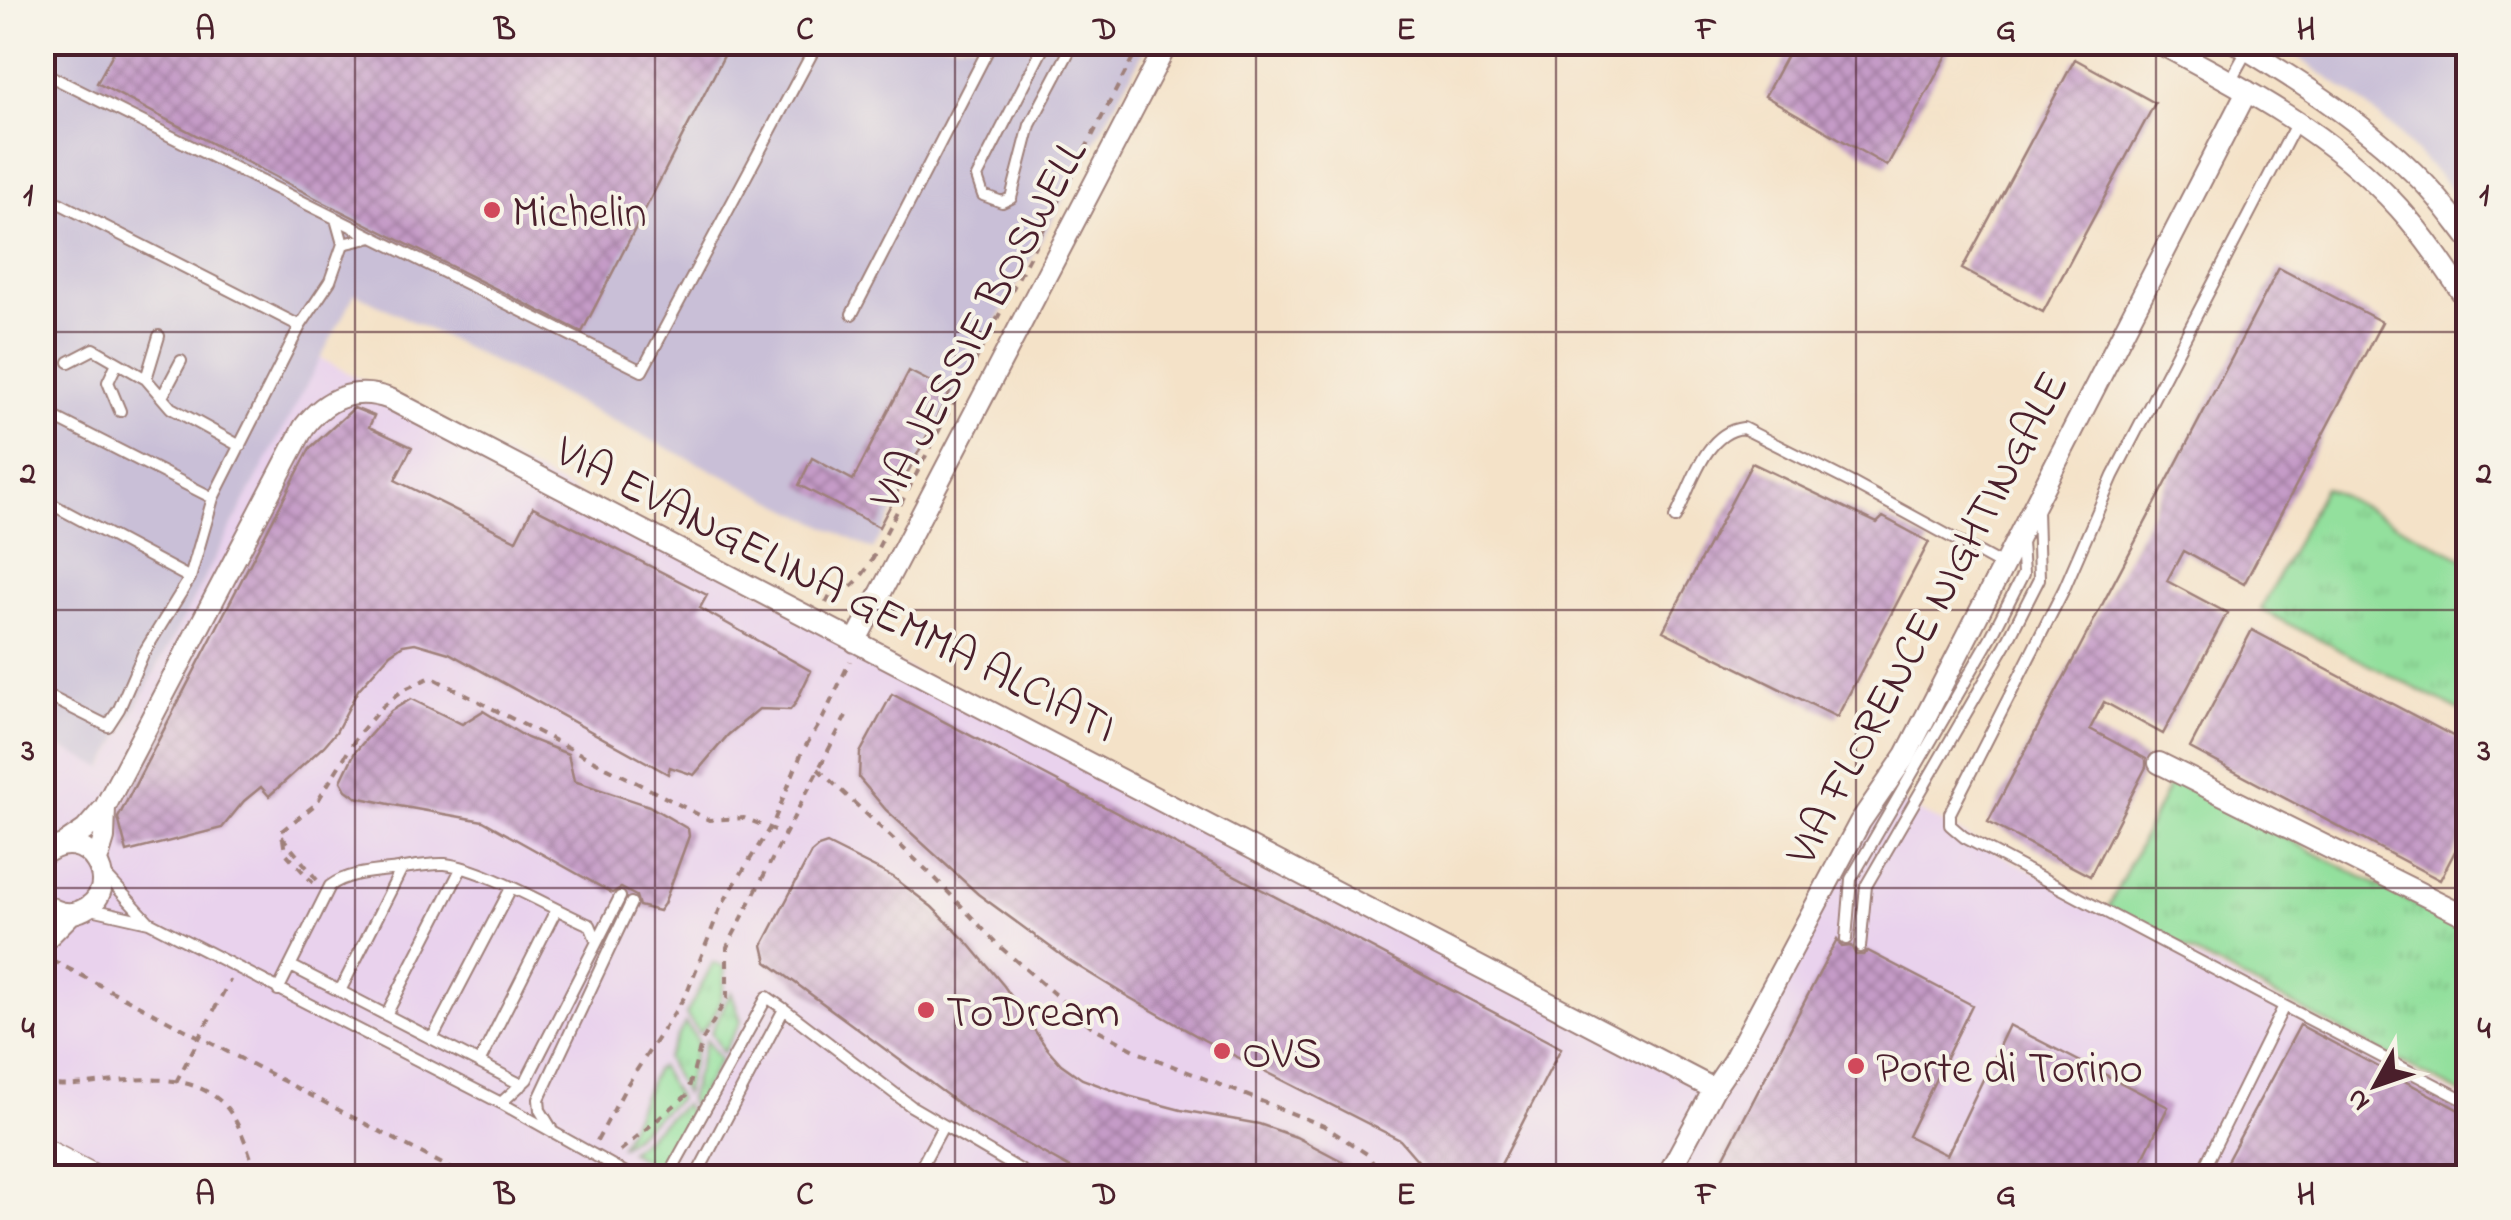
<svg xmlns="http://www.w3.org/2000/svg" width="2511" height="1220" font-family="'Indie Flower',sans-serif">
<defs>
<pattern id="grass-tufts" width="24" height="20" patternUnits="userSpaceOnUse" patternTransform="scale(2.5)"><rect width="24" height="20" fill="#93e09d"/><path d="M3 7l-1-3M5 7V3M7 7l1-3M15 17l-1-3M17 17v-4M19 17l1-3" fill="none" stroke="#80c087"/></pattern>
<pattern id="building-cross-hatch" width="8" height="8" patternUnits="userSpaceOnUse" patternTransform="scale(2.5)"><rect width="8" height="8" fill="#c59bc7"/><path d="M0 0l8 8M0 8l8-8" fill="none" stroke="#a27ea2"/></pattern>
</defs>
<rect width="100%" height="100%" fill="#f7f3e8"/>
<filter id="ink" filterUnits="userSpaceOnUse"><feTurbulence type="fractalNoise" baseFrequency=".01" numOctaves="2"/><feDisplacementMap in="SourceGraphic" scale="20" xChannelSelector="R" yChannelSelector="G"/><feConvolveMatrix kernelMatrix="1 2 1 2 8 2 1 2 1" color-interpolation-filters="sRGB"/></filter>
<filter id="wash" filterUnits="userSpaceOnUse"><feTurbulence type="fractalNoise" baseFrequency=".0048" numOctaves="4" result="noise"/><feDisplacementMap in="SourceGraphic" scale="40" xChannelSelector="R" yChannelSelector="G"/><feGaussianBlur stdDeviation="2.25" result="paint"/><feColorMatrix in="noise" values="0 0 0 0 0 0 0 0 0 0 0 0 0 0 0 0 0 1.4 0 .05"/><feComposite in="paint" operator="in"/></filter>
<g filter="url(#wash)">
<rect width="100%" height="100%" fill="#f4e2c8"/>
<!-- built -->
<path fill="#e9d2ed" d="M 320,358 L 816,621 L 1714,1088 L 1881,791 L 2468,1102 L 2468,1177 L 92,1177 L 43,1152 L 42,739 L 105,768 Z"/>
<!-- industrial -->
<path fill="#c9bfd7" d="M 43,43 L 1148,43 L 873,550 L 355,293 L 104,768 L 43,739 Z
M 2285,43 L 2468,43 L 2468,207 L 2396,131 L 2352,94 L 2287,50 Z"/>
<!-- grass -->
<path fill="url(#grass-tufts)" stroke="#6e8064" stroke-width="2.5" d="M 2324,487 L 2468,561 L 2468,715 L 2261,610 Z
M 2172,779 L 2468,932 L 2468,1097 L 2108,908 Z
M 713,963 L 725,967 C 725,992 718,1017 699,1033 L 686,1015 Z
M 731,992 L 741,1021 L 723,1053 L 711,1032 Z
M 685,1023 L 698,1041 L 684,1094 L 666,1058 Z
M 706,1040 L 720,1060 L 693,1109 L 689,1099 Z
M 660,1067 L 678,1099 L 620,1147 L 655,1070 Z
M 684,1104 L 690,1116 L 667,1161 L 653,1166 L 629,1151 Z"/>
<g id="blocks">
<!-- building -->
<path fill="url(#building-cross-hatch)" d="M 119,42 L 731,42 L 582,332 L 325,203 L 97,83 Z
M 1794,42 L 1954,42 L 1887,166 L 1765,96 Z
M 2075,59 L 2155,103 L 2043,312 L 1962,269 Z
M 2279,268 L 2382,322 L 2244,584 L 2183,551 L 2167,581 L 2227,613 L 2163,734 L 2104,702 L 2090,729 L 2146,759 L 2146,767 L 2090,876 L 1988,822 Z
M 909,371 L 950,392 L 879,527 L 799,485 L 812,458 L 853,480 Z
M 354,408 L 374,416 L 369,427 L 412,447 L 395,480 L 516,540 L 533,507 L 707,595 L 700,608 L 811,671 L 795,704 L 790,710 L 759,709 L 728,735 L 694,775 L 670,767 L 668,774 L 449,653 L 415,643 L 403,645 L 390,654 L 358,690 L 336,732 L 324,746 L 269,796 L 261,787 L 244,801 L 222,828 L 127,852 L 118,818 L 310,448 Z
M 1752,463 L 1877,523 L 1883,517 L 1929,542 L 1837,717 L 1663,631 Z
M 2252,630 L 2468,744 L 2468,826 L 2440,880 L 2190,748 Z
M 892,694 L 1561,1048 L 1494,1178 L 1433,1178 L 1400,1140 L 1204,1040 L 1125,995 L 1068,960 L 978,894 L 886,810 L 859,778 L 860,753 Z
M 411,699 L 462,724 L 483,711 L 527,738 L 568,754 L 574,781 L 649,806 L 688,829 L 689,836 L 664,904 L 659,911 L 639,906 L 636,896 L 621,888 L 612,893 L 483,821 L 399,806 L 356,797 L 346,790 L 341,781 L 355,752 L 391,711 Z
M 827,844 L 893,877 L 932,907 L 969,944 L 1004,986 L 1046,1047 L 1061,1064 L 1082,1079 L 1128,1096 L 1181,1110 L 1259,1124 L 1296,1137 L 1340,1160 L 1361,1178 L 1088,1178 L 970,1112 L 767,962 L 763,945 L 811,853 L 818,847 Z
M 1837,939 L 1842,947 L 1851,946 L 1856,955 L 1863,955 L 1868,951 L 1972,1005 L 1908,1136 L 1947,1155 L 2009,1025 L 2168,1107 L 2133,1178 L 1713,1178 Z
M 2300,1025 L 2468,1115 L 2468,1178 L 2218,1178 Z"/>
</g>
</g>
<g filter="url(#ink)">
<use href="#blocks" fill-opacity="0" stroke="#9f807a" stroke-width="2.5"/>
<g fill="none" stroke-linecap="round" stroke-linejoin="round">
<defs>
<path id="service" d="M 1046,42 L 977,177 L 983,195 L 1002,202 L 1011,198 L 1030,125 L 1074,42
M 42,72 L 642,371 L 818,42
M 2230,81 L 2249,47
M 42,215 L 51,199 L 300,326 L 330,281 L 343,244 L 336,219
M 343,244 L 373,237
M 852,314 L 992,42
M 69,362 L 94,349 L 146,379 L 171,408 L 240,446
M 117,363 L 108,382 L 120,411
M 146,379 L 159,336
M 162,397 L 181,361
M 42,411 L 213,498 L 190,578 L 42,499
M 213,498 L 300,326
M 1675,518 C 1691,488 1704,432 1743,428 L 1852,483 L 2002,565
M 42,693 L 108,726 L 119,709 L 143,654 L 190,578
M 102,871 L 148,921
M 87,908 L 149,922 L 501,1103 L 635,1178
M 1846,939 L 1851,879 L 1991,637 L 2023,574 L 2021,541
M 1860,947 L 1866,886 L 2006,644 L 2039,579 L 2037,509
M 291,966 L 522,1085
M 278,990 L 330,886 C 346,874 370,872 390,870 C 407,868 428,863 445,864 C 486,869 550,908 590,925 L 597,942
M 340,991 L 402,868
M 2284,1006 L 1964,837 L 1950,825 L 1950,813 L 2064,589 L 2113,476 L 2297,122
M 386,1015 L 461,869
M 432,1039 L 511,888
M 479,1063 L 556,910
M 501,1103 L 527,1079 L 620,897
M 551,1128 L 540,1110 L 539,1099 L 631,903
M 667,1178 L 767,997 L 784,1009
M 695,1178 L 784,1009 L 911,1106 L 1034,1178
M 915,1178 L 943,1126
M 2199,1178 L 2284,1006 L 2468,1102"/>
<path id="minor" d="M 2157,42 C 2244,88 2333,135 2399,208 C 2425,237 2447,270 2468,302
M 2234,42 C 2301,82 2369,126 2423,182 C 2440,199 2454,219 2468,237
M 855,642 L 1168,42
M 2159,763 L 2468,917
M 63,845 L 85,830 L 105,807 L 304,427 C 326,398 355,386 390,399 L 1714,1089
M 42,856 C 87,817 129,892 80,911 C 66,917 53,911 42,902
M 97,861 L 104,838 L 105,807
M 42,943 L 72,913
M 1666,1178 L 1714,1089 L 1733,1061 L 1860,822 L 1906,755 L 2247,91"/>
<path id="secondary" d="M 42,1152 L 92,1178"/>
</defs>
<!-- service casing -->
<use href="#service" stroke="#9f807a" stroke-width="14"/>
<!-- minor casing -->
<use href="#minor" stroke="#9f807a" stroke-width="24"/>
<!-- secondary casing -->
<use href="#secondary" stroke="#9f807a" stroke-width="31"/>
<!-- path -->
<path stroke="#9f807a" stroke-width="4" stroke-dasharray="8 8" stroke-linecap="butt" d="M 826,603 L 830,595 C 849,593 857,582 868,567 L 1141,42
M 818,769 L 933,876 L 998,945 L 1091,1026 L 1140,1053 L 1324,1126 L 1367,1154 L 1383,1178
M 283,839 L 285,852 L 313,883
M 317,880 L 279,833 L 316,804 L 358,735 L 380,709 L 403,690 L 431,677 L 709,820 L 744,818 L 785,834
M 52,960 L 469,1178
M 176,1082 L 230,980
M 42,1083 C 63,1088 85,1084 106,1082 C 147,1078 202,1073 230,1112 C 243,1130 250,1157 258,1178
M 597,1141 L 627,1085 L 687,993 L 721,906 L 774,821 L 802,752 L 822,720 L 850,661
M 620,1151 L 687,1095 L 702,1041 L 727,998 L 727,947 L 848,712
M 577,1178 L 583,1167
M 589,1178 L 590,1175"/>
<!-- service -->
<use href="#service" stroke="#fff" stroke-width="10"/>
<!-- minor -->
<use href="#minor" stroke="#fff" stroke-width="20"/>
<!-- secondary -->
<use href="#secondary" stroke="#fff" stroke-width="28"/>
</g>
</g>
<!-- grid -->
<path fill="none" stroke="#4a1f2b" stroke-width="2.5" stroke-opacity="0.55" d="M 355,42 L 355,1178M 655,42 L 655,1178M 955,42 L 955,1178M 1256,42 L 1256,1178M 1556,42 L 1556,1178M 1856,42 L 1856,1178M 2156,42 L 2156,1178M 42,332 L 2468,332M 42,610 L 2468,610M 42,888 L 2468,888"/>
<!-- markers -->
<g fill="#d1495b" stroke="#f7f3e8" stroke-width="4">
<circle cx="492" cy="210" r="10"/>
<circle cx="926" cy="1010" r="10"/>
<circle cx="1222" cy="1051" r="10"/>
<circle cx="1856" cy="1066" r="10"/>
</g>
<g text-anchor="middle" stroke-width="8" stroke-linejoin="round" paint-order="stroke">
<!-- poi labels -->
<g font-size="45" fill="#4a1f2b" stroke="#f7f3e8" text-anchor="start">
<text x="512" y="226">Michelin</text>
<text x="946" y="1026">ToDream</text>
<text x="1242" y="1067">OVS</text>
<text x="1876" y="1082">Porte di Torino</text>
</g>
<!-- street labels -->
<g font-size="45" fill="#4a1f2b" stroke="#f7f3e8">
<text transform="translate(976 323) rotate(-62)" y="16">VIA JESSIE BOSWELL</text>
<text transform="translate(837 587) rotate(27)" y="16">VIA EVANGELINA GEMMA ALCIATI</text>
<text transform="translate(1925 617) rotate(-62)" y="16">VIA FLORENCE NIGHTINGALE</text>
</g>
</g>
<!-- margin -->
<rect width="2511" height="1220" fill="none" stroke="#f7f3e8" stroke-width="110"/>
<!-- north arrow -->
<g transform="translate(2376 1085) rotate(230)" stroke="#f7f3e8" stroke-width="8" paint-order="stroke">
<path d="M0-8L18 38L0 25L-18 38Z" fill="#4a1f2b"/>
<text y="-15" font-size="28" font-weight="bold" text-anchor="middle" fill="#4a1f2b">N</text>
</g>
<rect x="55" y="55" width="2401" height="1110" fill="none" stroke="#4a1f2b" stroke-width="4"/>
<g font-size="32" text-anchor="middle" font-weight="bold" fill="#4a1f2b">
<text x="205" y="39">A</text>
<text x="505" y="39">B</text>
<text x="805" y="39">C</text>
<text x="1105" y="39">D</text>
<text x="1406" y="39">E</text>
<text x="1706" y="39">F</text>
<text x="2006" y="39">G</text>
<text x="2306" y="39">H</text>
<text x="28" y="205">1</text>
<text x="2484" y="205">1</text>
<text x="28" y="483">2</text>
<text x="2484" y="483">2</text>
<text x="28" y="760">3</text>
<text x="2484" y="760">3</text>
<text x="28" y="1038">4</text>
<text x="2484" y="1038">4</text>
<text x="205" y="1204">A</text>
<text x="505" y="1204">B</text>
<text x="805" y="1204">C</text>
<text x="1105" y="1204">D</text>
<text x="1406" y="1204">E</text>
<text x="1706" y="1204">F</text>
<text x="2006" y="1204">G</text>
<text x="2306" y="1204">H</text>
</g>
</svg>
